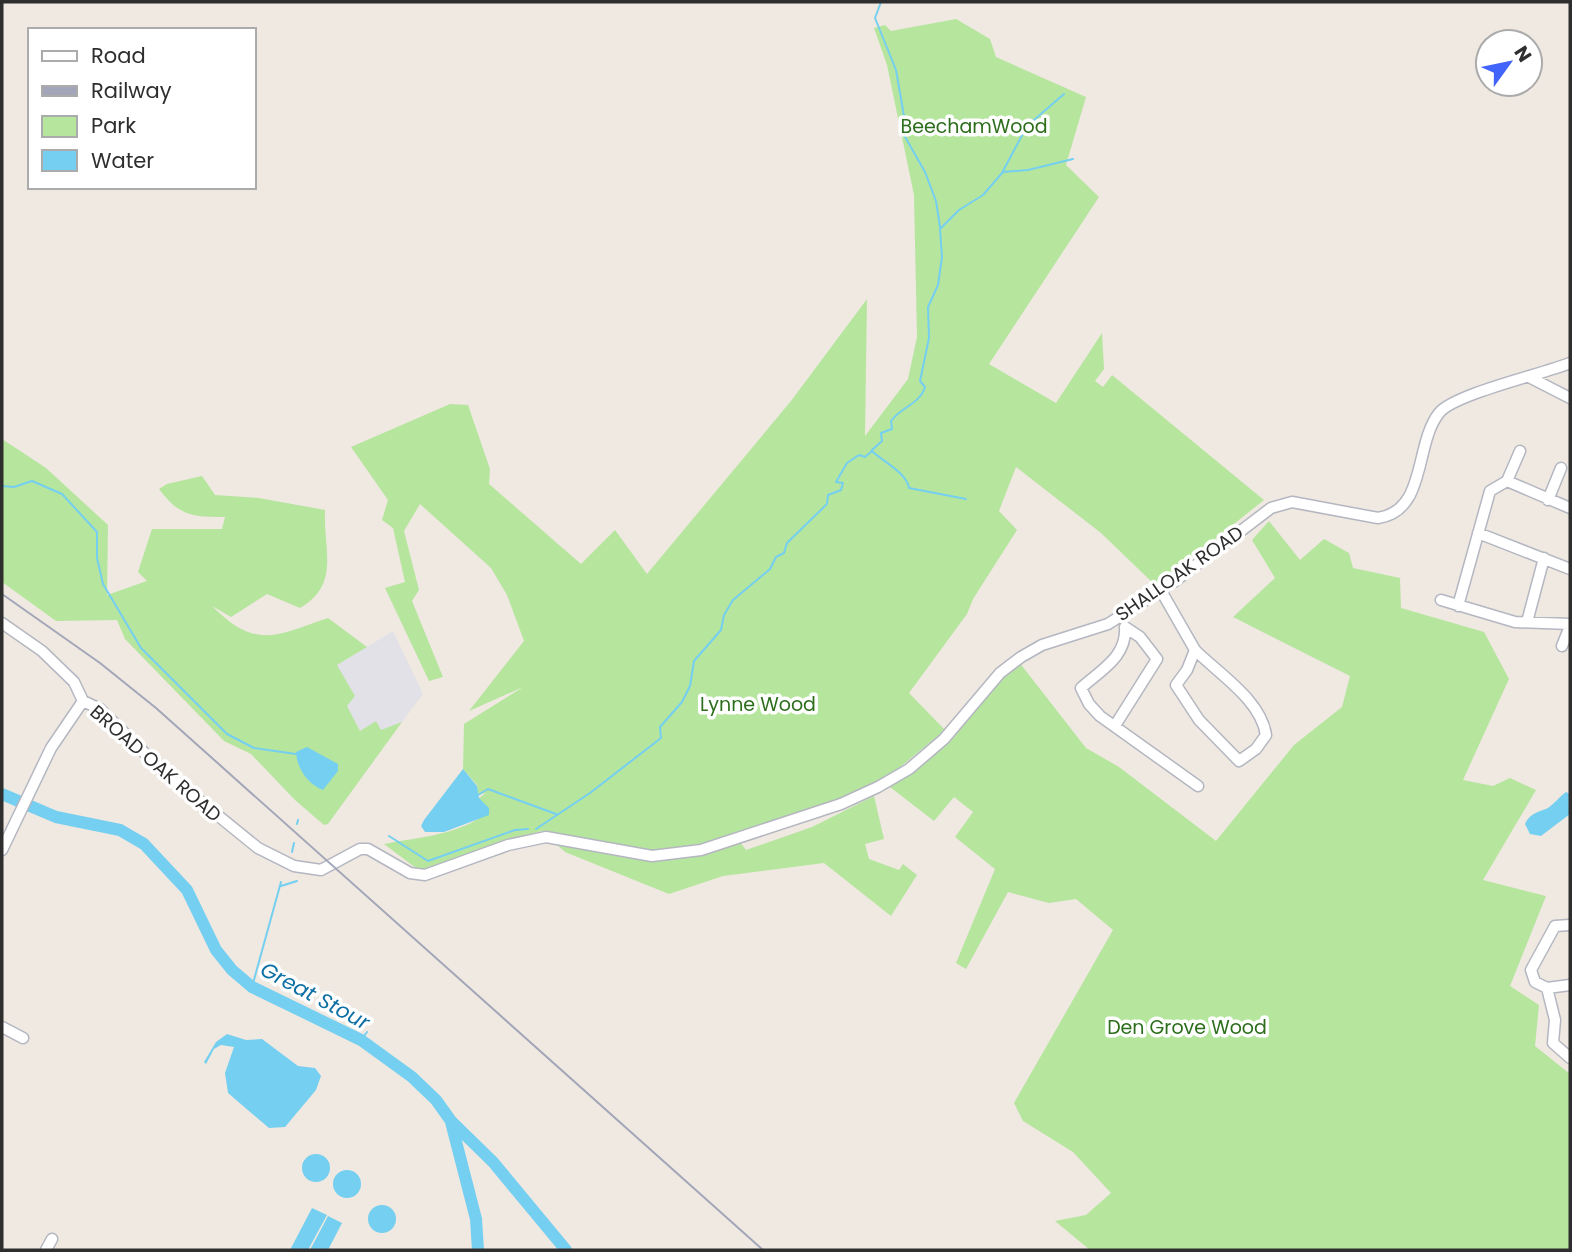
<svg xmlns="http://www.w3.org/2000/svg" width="1572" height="1252" font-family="Poppins,sans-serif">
<rect width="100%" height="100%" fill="#efe9e1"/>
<!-- industrial -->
<path fill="#e3e1e8" d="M 393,631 L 423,694 L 402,722 L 381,731 L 376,722 L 360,731 L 346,705 L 337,665 Z"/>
<!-- green -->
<path fill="#b6e59e" d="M 956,19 L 990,39 L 996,57 L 1086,97 L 1066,165 L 1099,197 L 989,364 L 1056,403 L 1102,333 L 1104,369 L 1095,381 L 1103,387 L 1112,375 L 1264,500 L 1156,586 L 1101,533 L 1016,467 L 999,511 L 1017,530 L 973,599 L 967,614 L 909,693 L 945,730 L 893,773 L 844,800 L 733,833 L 746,850 L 812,827 L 874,796 L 884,839 L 865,844 L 869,859 L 899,870 L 903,864 L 917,875 L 891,916 L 824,863 L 723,876 L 669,894 L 565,852 L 541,831 L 420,871 L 384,844 C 414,838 457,835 482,816 L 479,798 L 486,793 L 478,795 L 477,785 L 463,769 L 464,724 L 523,687 L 469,711 L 524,641 L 507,595 L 491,568 L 420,504 L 404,531 L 419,590 L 412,601 L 443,677 L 429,681 L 385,588 L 405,582 L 393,528 L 382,520 L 388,500 L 351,447 L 450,404 L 468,405 L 490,469 L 489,484 L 581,564 L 615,530 L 647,574 L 791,401 L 867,299 L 865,436 L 908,379 L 917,337 L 914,195 L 887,65 L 874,28 L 885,25 L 891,31 Z
M 2,439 L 46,468 L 108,525 L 107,595 L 147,581 L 138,572 L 152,529 L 222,529 L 225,517 C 192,517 179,516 159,489 L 167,484 L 202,476 L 215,495 L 259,498 L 325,510 C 323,550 341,584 300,608 L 267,594 L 231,617 L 212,606 C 256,650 275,636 328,618 L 367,647 L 337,665 L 355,696 L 347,706 L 360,731 L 376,721 L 381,730 L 402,722 L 328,824 L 324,825 L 295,800 L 251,754 L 224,741 L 125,639 L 117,620 L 56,621 L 2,582 Z
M 1269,521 L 1300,560 L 1324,539 L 1349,553 L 1353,568 L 1400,578 L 1401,608 L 1484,632 L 1509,679 L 1463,780 L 1493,786 L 1510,778 L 1536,790 L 1483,880 L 1546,896 L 1510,986 L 1539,1005 L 1535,1046 L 1570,1074 L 1570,1250 L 1090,1250 L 1055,1221 L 1086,1215 L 1111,1193 L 1073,1152 L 1023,1121 L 1014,1103 L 1113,930 L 1076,899 L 1049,903 L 1008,892 L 966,969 L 956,963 L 995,869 L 955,837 L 973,812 L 954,797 L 934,821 L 890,787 L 949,739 L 995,683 L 1019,662 L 1086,748 L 1119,767 L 1216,841 L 1294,745 L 1342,707 L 1350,676 L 1233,617 L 1275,578 L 1252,540 Z"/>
<!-- water -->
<path fill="#75cff0" d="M 307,747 L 338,764 L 338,771 L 323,790 C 308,784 297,769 296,752 Z
M 463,769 L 477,786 L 479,798 L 489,808 L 489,815 L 444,832 L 425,832 L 421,826 L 424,820 Z
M 1566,792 L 1570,794 L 1570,814 L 1541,836 L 1530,834 L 1525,824 C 1530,813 1538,812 1548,808 C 1554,804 1559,797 1566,792 Z
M 227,1034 L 246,1040 L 262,1039 L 298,1066 L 315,1068 L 321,1076 L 316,1090 L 285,1127 L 269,1128 L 228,1093 L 225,1073 L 234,1047 L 221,1045 L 214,1049 L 206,1064 L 204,1062 L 216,1042 Z
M302 1168a14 14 0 1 1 28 0a14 14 0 1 1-28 0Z
M333 1184a14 14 0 1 1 28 0a14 14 0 1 1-28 0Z
M368 1219a14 14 0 1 1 28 0a14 14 0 1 1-28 0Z
M 312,1208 L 327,1215 L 308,1250 L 290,1250 Z
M 328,1216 L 342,1223 L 328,1250 L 310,1250 Z"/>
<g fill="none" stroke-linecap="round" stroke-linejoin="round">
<!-- stream -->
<path stroke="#75cff0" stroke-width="2" d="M 881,2 L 875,18 L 896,70 L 905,122 L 904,135 L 925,172 L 936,201 L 940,227
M 1003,171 L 1027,126 L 1064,94
M 872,450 L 882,441 L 881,433 L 892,429 L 891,421 C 901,407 920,404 925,387 L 920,381 L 929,338 L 928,307 L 938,285 L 942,257 L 940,229 L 959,210 L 983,195 L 1003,172 L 1028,170 L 1073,159
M 2,486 L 14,487 L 32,481 L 62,494 L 97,532 L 97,558 L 103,584 L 141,648 L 227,734 L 254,748 L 296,754
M 478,795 L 488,789 L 556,814
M 297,824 L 298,820
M 536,829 L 590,793 L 661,738 L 660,727 L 682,702 L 690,686 L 694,661 L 721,630 L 724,615 L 733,600 L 770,569 L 776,557 L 784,553 L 787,543 L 827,504 L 828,495 L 841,490 L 843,483 L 836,482 L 847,463 L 859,455 L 865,457 L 872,451 C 882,461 907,473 909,488 L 966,499
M 389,836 L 428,861 L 515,830 L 528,829
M 292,852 L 294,843
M 281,886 L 297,881
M 252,987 L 281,882
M 361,1040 L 367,1032"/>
<!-- river -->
<path stroke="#75cff0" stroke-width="12" d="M 2,794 L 56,817 L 120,830 L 144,844 L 187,890 L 216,950 L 232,970 L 252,987 L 361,1040 L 412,1077 L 436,1100 L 451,1121 L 493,1162 L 566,1250
M 451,1122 L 476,1219 L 478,1250"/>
<defs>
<path id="minor" d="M 1529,377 L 1570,398
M 1507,481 L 1520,451
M 1548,500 L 1561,468
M 1478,533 L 1570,569
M 1160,589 L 1195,650
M 1441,600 L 1515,622 L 1570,624
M 1458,606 L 1490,491 L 1507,481 L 1570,508
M 1527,622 L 1544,558
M 2,623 L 42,651 L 74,682 L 83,701 L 100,709 L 163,771 L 258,848 L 294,866 L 321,870 L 360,849 L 368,849 L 410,873 L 425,875 L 508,845 L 546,837 L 652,856 L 701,850 L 841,804 L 878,787 L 909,769 L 944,739 L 1000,673 L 1021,657 L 1042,645 L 1108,624 L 1175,581 L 1271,508 L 1292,502 L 1378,518 C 1427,511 1414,445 1439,413 C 1454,394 1543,374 1570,363
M 1562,646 L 1570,626
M 1195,650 C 1219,674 1261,700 1266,735 L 1256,749 L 1239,761 L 1199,720 L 1176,685 L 1187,670 Z
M 1116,724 L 1157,659 L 1140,637 L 1125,627 C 1127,657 1101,670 1081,688 L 1089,704 L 1100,716 L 1198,786
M 2,850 L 51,748 L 83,701
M 1547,988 L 1535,982 L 1531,970 L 1555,926 L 1570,925
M 1547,988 L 1555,1020 L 1553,1043 L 1570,1058
M 1547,988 L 1570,985
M 2,1027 L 23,1038
M 46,1250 L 52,1239"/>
</defs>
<!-- minor casing -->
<use href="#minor" stroke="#b4b7c1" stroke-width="13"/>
<!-- minor -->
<use href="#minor" stroke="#fff" stroke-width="10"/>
<!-- rail -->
<path stroke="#a3a6b8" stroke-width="2" d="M 2,594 L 100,663 L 156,708 L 763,1250"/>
</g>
<g text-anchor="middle" stroke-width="7" stroke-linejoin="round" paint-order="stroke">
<!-- park labels -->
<g font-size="19" fill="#2c6e1b" stroke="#fff">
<text x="974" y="133">BeechamWood</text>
<text x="758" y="711">Lynne Wood</text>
<text x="1187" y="1034">Den Grove Wood</text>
</g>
<!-- street labels -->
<g font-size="19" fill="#2e2e2e" stroke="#fff">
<text transform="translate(1179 573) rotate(-35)" y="7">SHALLOAK ROAD</text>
<text transform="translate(156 763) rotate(41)" y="7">BROAD OAK ROAD</text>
</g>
<!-- water labels -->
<g font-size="21" font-style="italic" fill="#0d6fa3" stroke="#fff">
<text transform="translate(315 996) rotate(28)" y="7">Great Stour</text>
</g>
</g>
<!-- border -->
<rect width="1572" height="1252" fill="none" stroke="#2e2e2e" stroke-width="7"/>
<!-- legend -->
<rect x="28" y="28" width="228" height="161" fill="#ffffff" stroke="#ababab" stroke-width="2"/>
<rect x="42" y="51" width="35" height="10" fill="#ffffff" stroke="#ababab" stroke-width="2"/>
<text x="91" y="63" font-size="21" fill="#2e2e2e">Road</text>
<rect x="42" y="86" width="35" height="10" fill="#a3a6b8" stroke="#ababab" stroke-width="2"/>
<text x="91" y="98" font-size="21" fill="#2e2e2e">Railway</text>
<rect x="42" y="116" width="35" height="21" fill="#b6e59e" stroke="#ababab" stroke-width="2"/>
<text x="91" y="133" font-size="21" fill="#2e2e2e">Park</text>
<rect x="42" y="150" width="35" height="21" fill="#75cff0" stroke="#ababab" stroke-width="2"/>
<text x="91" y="168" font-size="21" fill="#2e2e2e">Water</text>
<!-- north arrow -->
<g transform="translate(1509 63) rotate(57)"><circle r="33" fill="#ffffff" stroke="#ababab" stroke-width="2"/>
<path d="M0-5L12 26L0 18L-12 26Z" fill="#4264fb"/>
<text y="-10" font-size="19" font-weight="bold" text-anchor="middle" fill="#2e2e2e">N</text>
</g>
</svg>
